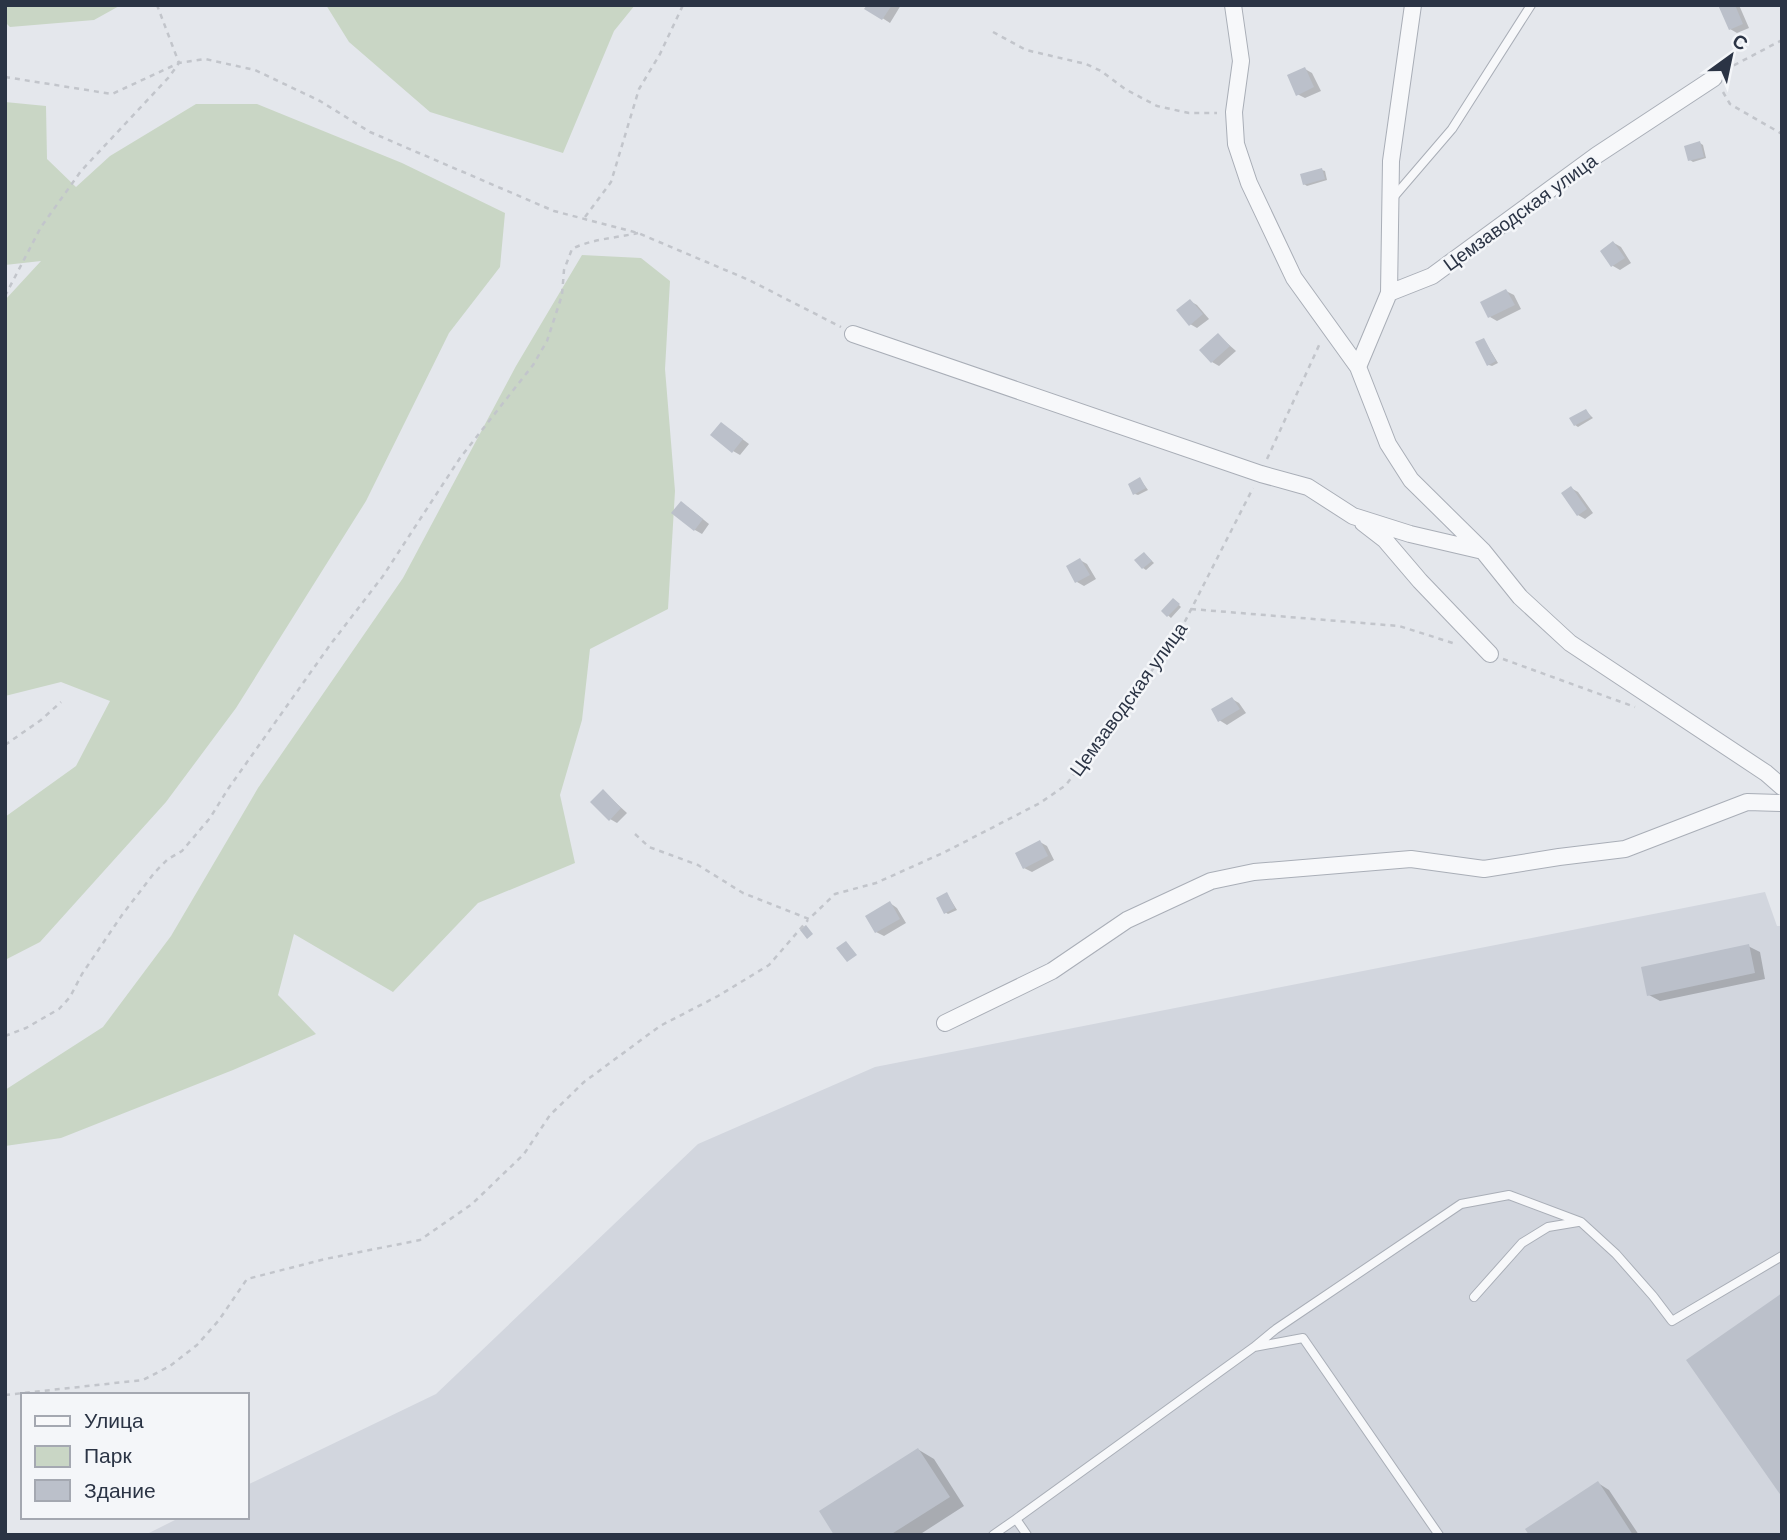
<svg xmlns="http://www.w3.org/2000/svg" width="1787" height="1540" font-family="Arial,sans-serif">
<rect width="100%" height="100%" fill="#e4e7ec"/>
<!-- built -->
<path fill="#d2d6de" d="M 1765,892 L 1777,926 L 1782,926 L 1782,1535 L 145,1535 L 181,1517 L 247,1517 L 247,1485 L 436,1394 L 698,1144 L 875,1067 Z"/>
<!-- green -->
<path fill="#c9d6c5" d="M 5,5 L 121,5 L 94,20 L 10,27 L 5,22 Z
M 326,5 L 635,5 L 614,31 L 563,153 L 430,112 L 349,42 Z
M 5,102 L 46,106 L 47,159 L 76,187 L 110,156 L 196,104 L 257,104 L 402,163 L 505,213 L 500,267 L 449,333 L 366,501 L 236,708 L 166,802 L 40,942 L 5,960 L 5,817 L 76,766 L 110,701 L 61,682 L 5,696 L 5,300 L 41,261 L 5,265 Z
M 582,255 L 641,258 L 670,281 L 665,369 L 675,491 L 668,609 L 590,649 L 582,720 L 560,795 L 575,863 L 478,903 L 393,992 L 294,934 L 278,995 L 316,1034 L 233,1070 L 61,1138 L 5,1146 L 5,1090 L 103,1027 L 171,936 L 258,788 L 403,578 L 516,366 Z"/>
<!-- shadow -->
<path fill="#0003" d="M 869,5 L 901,5 L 890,23 L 867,8 Z
M 1719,5 L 1739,5 L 1749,28 L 1737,33 L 1730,29 Z
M 1305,69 L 1312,73 L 1321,91 L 1305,98 L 1297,94 Z
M 1700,143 L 1703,145 L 1706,158 L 1693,162 L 1690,160 Z
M 1322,170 L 1325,171 L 1327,180 L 1307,186 L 1304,184 Z
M 1614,243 L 1621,247 L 1631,263 L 1620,270 L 1613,266 L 1602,251 Z
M 1506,291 L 1514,295 L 1521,309 L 1497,321 L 1490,317 Z
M 1190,301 L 1197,305 L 1209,319 L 1197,328 L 1190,324 Z
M 1218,335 L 1236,351 L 1219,366 L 1212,362 Z
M 1484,340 L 1498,363 L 1492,366 L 1489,365 Z
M 1586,411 L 1593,418 L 1578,427 L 1575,425 Z
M 728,428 L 749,444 L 740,455 L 733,451 Z
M 1140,479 L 1148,490 L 1138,495 L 1135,494 Z
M 1571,488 L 1578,492 L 1593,513 L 1585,519 L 1578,515 Z
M 688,507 L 709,524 L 702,534 L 695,530 Z
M 1145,554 L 1154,563 L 1146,570 L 1143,568 Z
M 1080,560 L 1087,564 L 1096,579 L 1084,586 L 1077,582 Z
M 1176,602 L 1181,607 L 1171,618 L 1163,611 Z
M 1232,699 L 1239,703 L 1246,713 L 1227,725 L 1219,720 Z
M 603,791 L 627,813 L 617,823 L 610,819 Z
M 1040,842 L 1047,846 L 1054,860 L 1032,872 L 1024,868 Z
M 947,894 L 957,910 L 948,914 L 945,912 Z
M 890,903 L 897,908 L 906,923 L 884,936 L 876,932 Z
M 1748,946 L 1760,952 L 1765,979 L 1660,1001 L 1649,995 Z
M 919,1450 L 934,1459 L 964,1506 L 919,1535 L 836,1535 Z
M 1598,1483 L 1609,1490 L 1639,1535 L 1531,1535 Z"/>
<!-- building -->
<path fill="#bbc0ca" d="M 867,5 L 892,5 L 882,20 L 864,9 Z
M 1718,5 L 1735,5 L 1743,24 L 1729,30 Z
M 1305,67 L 1314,87 L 1296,96 L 1287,75 Z
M 1700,141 L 1704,157 L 1688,161 L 1684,146 Z
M 1322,168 L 1325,179 L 1303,185 L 1300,174 Z
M 1613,241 L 1625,258 L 1611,267 L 1600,251 Z
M 1506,289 L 1515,305 L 1488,318 L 1480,302 Z
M 1190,299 L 1203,314 L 1189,326 L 1176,310 Z
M 1218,333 L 1230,346 L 1211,363 L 1199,350 Z
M 1484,338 L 1496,361 L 1487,366 L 1475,342 Z
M 1586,409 L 1591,417 L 1574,426 L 1569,418 Z
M 721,422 L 743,439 L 732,453 L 710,435 Z
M 1140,477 L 1146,488 L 1133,495 L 1128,484 Z
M 1571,486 L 1587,509 L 1577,516 L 1561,493 Z
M 681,501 L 703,519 L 694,531 L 671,513 Z
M 1144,552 L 1152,561 L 1142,569 L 1134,560 Z
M 1080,558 L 1090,575 L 1075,583 L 1066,566 Z
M 1173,598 L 1180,604 L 1167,617 L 1161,611 Z
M 1232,697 L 1240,709 L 1218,722 L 1211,709 Z
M 603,789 L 621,808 L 609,821 L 590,802 Z
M 1040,840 L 1048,856 L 1023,869 L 1015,853 Z
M 947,892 L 955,908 L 944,914 L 936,898 Z
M 890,901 L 900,919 L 875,933 L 865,916 Z
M 806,925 L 813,934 L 807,939 L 800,930 Z
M 846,941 L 857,955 L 847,962 L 836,948 Z
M 1749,944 L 1755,973 L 1647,996 L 1641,967 Z
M 1782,1293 L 1782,1497 L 1686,1360 Z
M 918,1448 L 950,1497 L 890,1535 L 834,1535 L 819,1511 Z
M 1598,1481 L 1633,1535 L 1529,1535 L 1525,1529 Z"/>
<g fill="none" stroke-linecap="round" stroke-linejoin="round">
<defs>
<path id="service" d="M 1392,199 L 1452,129 L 1531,5
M 1474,1297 L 1522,1243 L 1548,1227 L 1578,1222
M 1254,1347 L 1276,1329 L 1461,1204 L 1509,1195 L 1581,1222 L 1616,1254 L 1653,1296 L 1672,1321 L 1782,1256
M 1016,1519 L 1254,1347 L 1303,1338 L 1439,1535
M 993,1535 L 1016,1519 L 1027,1535"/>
<path id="minor" d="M 1233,5 L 1241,61 L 1234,112 L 1236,144 L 1249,183 L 1294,278 L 1358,367 L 1388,444 L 1411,480 L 1483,551 L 1520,597 L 1570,643 L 1766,773 L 1782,787
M 1389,293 L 1391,161 L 1413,5
M 853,334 L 1261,474 L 1308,487 L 1353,516 L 1410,534 L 1483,551
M 1358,367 L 1389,293 L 1432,276 L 1597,155 L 1714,78
M 1363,523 L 1385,540 L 1420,581 L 1490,654
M 945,1023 L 1052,971 L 1127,920 L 1211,881 L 1254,872 L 1411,859 L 1484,869 L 1559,857 L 1625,849 L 1747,802 L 1782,803"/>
</defs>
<!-- service casing -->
<use href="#service" stroke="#a9aeb7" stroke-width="10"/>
<!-- minor casing -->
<use href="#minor" stroke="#a9aeb7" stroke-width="18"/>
<!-- path -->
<path stroke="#c2c5cb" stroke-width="2.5" stroke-dasharray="5 5" stroke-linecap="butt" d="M 993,32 L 1026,50 L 1086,64 L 1101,71 L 1125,89 L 1157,106 L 1189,113 L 1217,113
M 1725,70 L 1782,40
M 5,77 L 112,94 L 179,63 L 205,59 L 255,70 L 320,101 L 370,132 L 554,211 L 638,233 L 749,280 L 841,327
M 1723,92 L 1730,104 L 1782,134
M 585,217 L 611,182 L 639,89 L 660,54 L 683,5
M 5,296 L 41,227 L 81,171 L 169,77 L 179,63 L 157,5
M 1267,459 L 1321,341
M 1191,609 L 1399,626 L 1456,644
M 1503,659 L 1635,707
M 1782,708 L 1782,710
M 5,745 L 41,720 L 61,702
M 635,834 L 649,847 L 698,865 L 743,893 L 809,919 L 835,894 L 876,883 L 945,852 L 1040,803 L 1066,785 L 1177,637 L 1253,488
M 5,1036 L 26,1028 L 59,1009 L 70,997 L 82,974 L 122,915 L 155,872 L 168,859 L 182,851 L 210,818 L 228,789 L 330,645 L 383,576 L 460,458 L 533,365 L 547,341 L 562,295 L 564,270 L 572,249 C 591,239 616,238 638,233
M 5,1395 L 143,1380 L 170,1366 L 197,1345 L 219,1320 L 247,1279 L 325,1259 L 420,1240 L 472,1204 L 524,1154 L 550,1115 L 584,1082 L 660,1026 L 718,996 L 769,965 L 808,920"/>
<!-- service -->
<use href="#service" stroke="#f7f8fa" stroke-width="8"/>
<!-- minor -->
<use href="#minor" stroke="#f7f8fa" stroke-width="16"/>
</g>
<g text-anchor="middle" stroke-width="5" stroke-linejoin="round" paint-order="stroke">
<!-- street labels -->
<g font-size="19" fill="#2b3445" stroke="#f4f6f9">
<text transform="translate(1520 212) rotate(-36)" y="7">Цемзаводская улица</text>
<text transform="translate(1128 699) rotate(-54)" y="7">Цемзаводская улица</text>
</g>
</g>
<!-- border -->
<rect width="1787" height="1540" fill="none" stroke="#2b3445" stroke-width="14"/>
<!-- legend -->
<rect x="21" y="1393" width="228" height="126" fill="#f4f6f9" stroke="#a4a8b1" stroke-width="2"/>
<rect x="35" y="1416" width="35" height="10" fill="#f7f8fa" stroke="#a4a8b1" stroke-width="2"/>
<text x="84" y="1428" font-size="21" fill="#2b3445">Улица</text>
<rect x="35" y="1446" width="35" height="21" fill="#c9d6c5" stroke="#a4a8b1" stroke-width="2"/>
<text x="84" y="1463" font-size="21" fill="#2b3445">Парк</text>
<rect x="35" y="1480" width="35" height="21" fill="#bbc0ca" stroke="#a4a8b1" stroke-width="2"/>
<text x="84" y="1498" font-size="21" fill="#2b3445">Здание</text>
<!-- north arrow -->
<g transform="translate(1731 56) rotate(33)" stroke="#f4f6f9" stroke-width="5" paint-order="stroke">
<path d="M0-5L12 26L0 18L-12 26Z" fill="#2b3445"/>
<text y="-10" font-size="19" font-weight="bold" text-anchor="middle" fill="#2b3445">С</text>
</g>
</svg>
